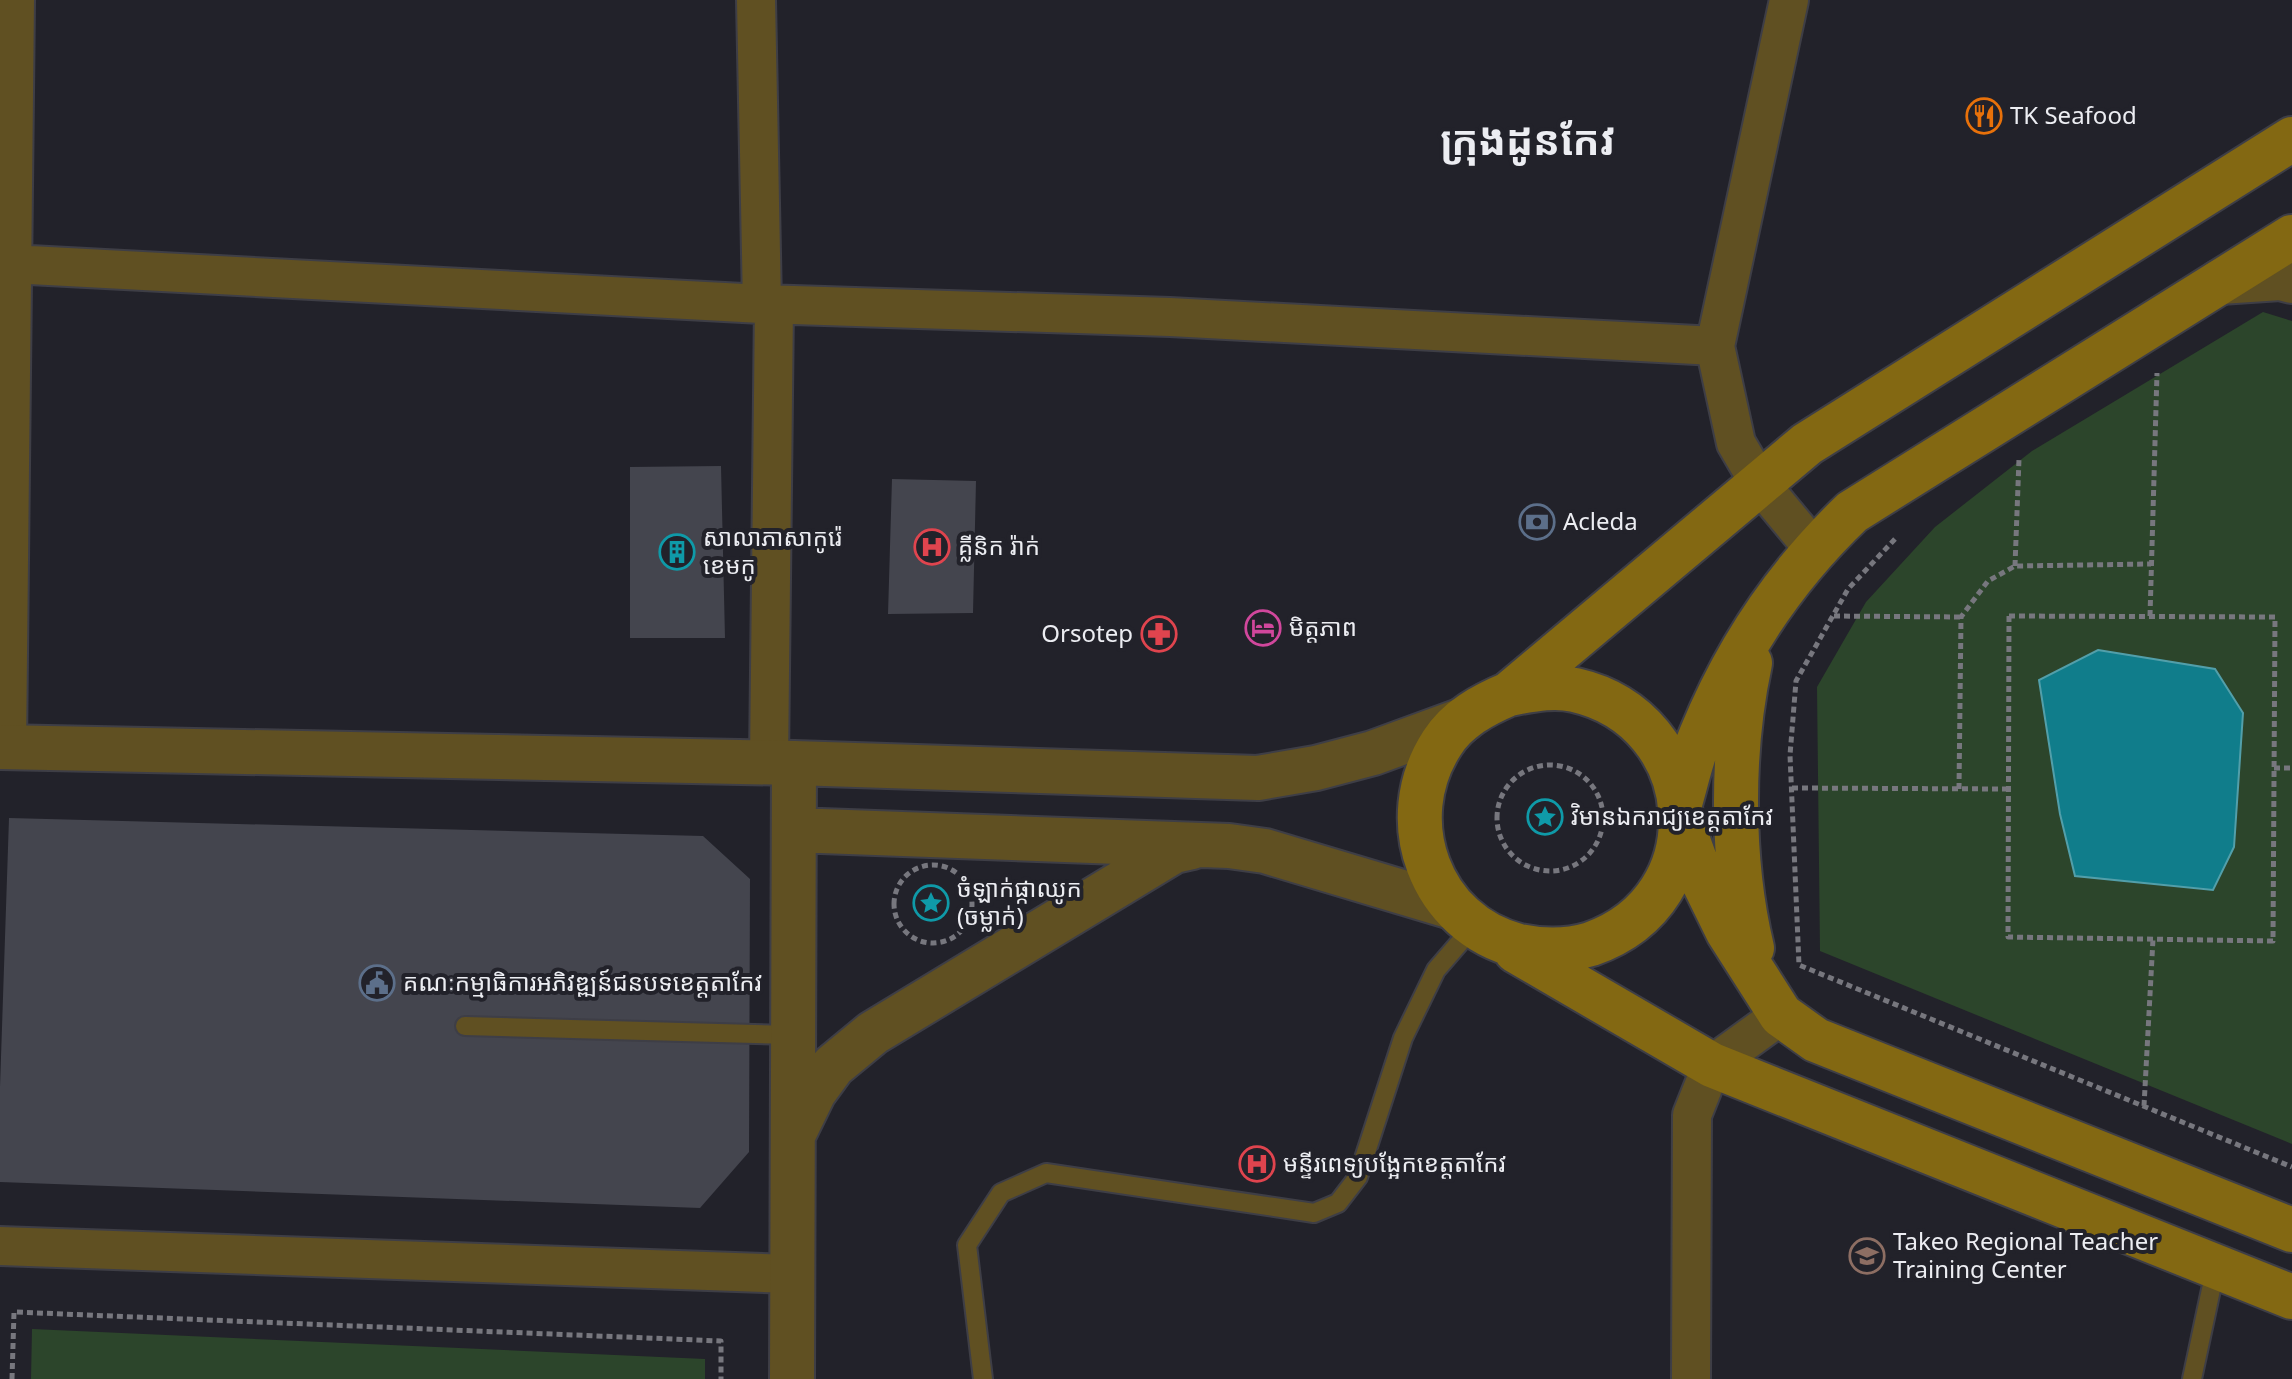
<svg xmlns="http://www.w3.org/2000/svg" width="2292" height="1379" font-family="'Noto Sans','Noto Sans Khmer',sans-serif">
<rect width="100%" height="100%" fill="#22222a"/>
<!-- green -->
<path fill="#2c452b" d="M 2263,312 L 2292,321 L 2292,1144 L 1820,951 L 1817,687 L 1866,602 L 1935,527 L 2032,451 Z
M 32,1329 L 705,1359 L 705,1379 L 31,1379 Z"/>
<!-- water -->
<path fill="#107d8b" stroke="#529faa" stroke-width="2" d="M 2098,650 L 2215,669 L 2243,713 L 2234,847 L 2213,890 L 2075,876 L 2060,814 L 2039,680 Z"/>
<!-- building -->
<path fill="#44454e" d="M 721,466 L 725,638 L 630,638 L 630,467 Z
M 892,479 L 976,481 L 973,613 L 888,614 Z
M 9,818 L 703,836 L 750,879 L 749,1152 L 700,1208 L 0,1182 L 0,1087 Z"/>
<g fill="none" stroke-linecap="round" stroke-linejoin="round">
<defs>
<path id="service" d="M 465,1026 L 793,1035
M 983,1379 L 967,1245 L 1001,1193 L 1046,1173 L 1314,1213 L 1338,1203 L 1358,1177 L 1403,1038 L 1436,970 L 1474,926
M 2192,1379 L 2216,1266"/>
<path id="minor" d="M 756,0 L 762,304
M 1789,0 L 1715,346 L 1736,443 L 1760,484 L 1814,549
M 11,264 L 762,304 L 1170,317 L 1715,346
M 7,747 L 15,0
M 769,763 L 774,304
M 0,1246 L 792,1274
M 1691,1379 L 1692,1115 L 1712,1065 L 1781,1015"/>
<path id="tertiary" d="M 2220,282 L 2280,278 L 2292,281
M 0,747 L 794,763 L 1258,778 L 1316,768 L 1373,753 L 1463,720
M 794,830 L 1229,846 L 1265,851 L 1452,907
M 794,1133 L 814,1092 L 833,1066 L 873,1033 L 1174,851 L 1192,847
M 792,1379 L 794,763"/>
<path id="secondary" d="M 1750,663 C 1731,751 1731,860 1752,948
M 1509,694 C 1531,690 1553,685 1575,690 C 1706,720 1720,899 1591,944 C 1568,951 1543,951 1519,946 C 1430,924 1392,820 1442,743 C 1457,719 1483,705 1509,694 L 1807,444 L 2292,139
M 1681,800 C 1687,779 1692,756 1701,735 C 1736,649 1785,576 1852,512 L 2292,237
M 1682,824 L 1702,879 L 1728,932 L 1781,1015 L 1816,1040 L 2292,1230
M 1516,951 L 1712,1065 L 2292,1297"/>
</defs>
<!-- service casing -->
<use href="#service" stroke="#3e3e46" stroke-width="22"/>
<!-- minor casing -->
<use href="#minor" stroke="#3e3e46" stroke-width="42"/>
<!-- tertiary casing -->
<use href="#tertiary" stroke="#3e3e46" stroke-width="48"/>
<!-- secondary casing -->
<use href="#secondary" stroke="#3e3e46" stroke-width="48"/>
<!-- path -->
<path stroke="#77777e" stroke-width="5" stroke-dasharray="6 4" stroke-linecap="butt" d="M 1895,539 L 1848,589 L 1796,681 L 1790,755 L 1799,965 L 2292,1167
M 2015,566 L 2019,459
M 1834,616 L 1961,617
M 2009,616 L 2275,617 L 2273,941 L 2008,937 Z
M 2150,616 L 2157,373
M1497 818a53 53 0 1 1 106 0a53 53 0 1 1-106 0Z
M 2274,768 L 2292,768
M 1792,788 L 2009,789
M 1959,789 L 1961,617 L 1988,581 L 2015,566 L 2151,564
M894 904a39 39 0 1 1 78 0a39 39 0 1 1-78 0Z
M 2144,1106 L 2153,939
M 12,1379 L 14,1312 L 721,1341 L 721,1379"/>
<!-- service -->
<use href="#service" stroke="#605022" stroke-width="18"/>
<!-- minor -->
<use href="#minor" stroke="#605022" stroke-width="38"/>
<!-- tertiary -->
<use href="#tertiary" stroke="#605022" stroke-width="44"/>
<!-- secondary -->
<use href="#secondary" stroke="#836812" stroke-width="44"/>
</g>
<!-- icons -->
<defs>
<symbol id="restaurant-ring" viewBox="-11 -11 22 22"><circle r="9.5" fill="#22222a" stroke="#e8710a" stroke-width="1.5"/><path d="M-5-6h1v4h1v-4h1v4h1v-4h1v5L-1.5 .5V6h-2V.5L-5-1ZM5-6V6H3V1.5H1.5Q1.5-4 5-6Z" fill="#e8710a"/></symbol>
<symbol id="bank-ring" viewBox="-11 -11 22 22"><circle r="9.5" fill="#22222a" stroke="#5c6f8a" stroke-width="1.5"/><path d="M-6-4H6V4H-6ZM0-2.3a2.3 2.3 0 1 0 0 4.6a2.3 2.3 0 1 0 0-4.6Z" fill="#5c6f8a"/></symbol>
<symbol id="hospital-ring" viewBox="-11 -11 22 22"><circle r="9.5" fill="#22222a" stroke="#e0444e" stroke-width="1.5"/><path d="M-5-5h3v3.5h4V-5h3V5h-3V1.5h-4V5h-3Z" fill="#e0444e"/></symbol>
<symbol id="building-ring" viewBox="-11 -11 22 22"><circle r="9.5" fill="#22222a" stroke="#0f9aa8" stroke-width="1.5"/><path d="M-4-6H4V6H1V3H-1V6H-4ZM-2.5-4.3h1.7v1.8h-1.7ZM.8-4.3h1.7v1.8H.8ZM-2.5-1h1.7V.8h-1.7ZM.8-1h1.7V.8H.8Z" fill="#0f9aa8"/></symbol>
<symbol id="hotel-ring" viewBox="-11 -11 22 22"><circle r="9.5" fill="#22222a" stroke="#d1479c" stroke-width="1.5"/><path d="M-6-4.5h1.5V1H6V5H4.5V3h-9V5H-6ZM-4 0a1.8 1.8 0 1 1 3.6 0ZM.5 0V-2.5h3Q6-2.5 6 0Z" fill="#d1479c"/></symbol>
<symbol id="pharmacy-ring" viewBox="-11 -11 22 22"><circle r="9.5" fill="#22222a" stroke="#e0444e" stroke-width="1.5"/><path d="M-2-6h4v4h4v4h-4v4h-4v-4h-4v-4h4Z" fill="#e0444e"/></symbol>
<symbol id="sight-ring" viewBox="-11 -11 22 22"><circle r="9.5" fill="#22222a" stroke="#0f9aa8" stroke-width="1.5"/><path d="M0-6L1.8-2.2L6-1.7L2.9 1.2L3.7 5.4L0 3.3L-3.7 5.4L-2.9 1.2L-6-1.7L-1.8-2.2Z" fill="#0f9aa8"/></symbol>
<symbol id="civic-ring" viewBox="-11 -11 22 22"><circle r="9.5" fill="#22222a" stroke="#5c6f8a" stroke-width="1.5"/><path d="M-.6-6.5H3V-4.5H.6V-3L4-1V1h2V6H-6V1h2V-1L-.6-3ZM-1.2 2.5V6h2.4V2.5Z" fill="#5c6f8a"/></symbol>
<symbol id="school-ring" viewBox="-11 -11 22 22"><circle r="9.5" fill="#22222a" stroke="#8d6e63" stroke-width="1.5"/><path d="M0-5L7-2L0 1L-7-2ZM-4 1L0 2.5L4 1V4Q0 6-4 4Z" fill="#8d6e63"/></symbol>
</defs>
<g fill-rule="evenodd">
<use href="#restaurant-ring" x="1964" y="96" width="40" height="40"/>
<use href="#bank-ring" x="1517" y="502" width="40" height="40"/>
<use href="#hospital-ring" x="912" y="527" width="40" height="40"/>
<use href="#building-ring" x="657" y="532" width="40" height="40"/>
<use href="#hotel-ring" x="1243" y="608" width="40" height="40"/>
<use href="#pharmacy-ring" x="1139" y="614" width="40" height="40"/>
<use href="#sight-ring" x="1525" y="797" width="40" height="40"/>
<use href="#sight-ring" x="911" y="883" width="40" height="40"/>
<use href="#civic-ring" x="357" y="963" width="40" height="40"/>
<use href="#hospital-ring" x="1237" y="1144" width="40" height="40"/>
<use href="#school-ring" x="1847" y="1236" width="40" height="40"/>
</g>
<g text-anchor="middle" stroke-width="8" stroke-linejoin="round" paint-order="stroke">
<!-- poi labels -->
<g font-size="24" fill="#ecedf2" stroke="#22222a" text-anchor="start">
<text x="2010" y="124">TK Seafood</text>
<text x="1563" y="530">Acleda</text>
<text x="703" y="546">សាលាភាសាកូរ៉េ<tspan x="703" dy="28">ខេមកូ</tspan></text>
<text x="958" y="555">គ្លីនិក រ៉ាក់</text>
<text x="1289" y="636">មិត្តភាព</text>
<text x="1133" y="642" text-anchor="end">Orsotep</text>
<text x="1571" y="825">វិមានឯករាជ្យខេត្តតាកែវ</text>
<text x="957" y="897">ចំឡាក់ផ្កាឈូក<tspan x="957" dy="28">(ចម្លាក់)</tspan></text>
<text x="403" y="991">គណៈកម្មាធិការអភិវឌ្ឍន៍ជនបទខេត្តតាកែវ</text>
<text x="1283" y="1172">មន្ទីរពេទ្យបង្អែកខេត្តតាកែវ</text>
<text x="1893" y="1250">Takeo Regional Teacher<tspan x="1893" dy="28">Training Center</tspan></text>
</g>
<!-- town labels -->
<g font-size="40" font-weight="bold" fill="#ecedf2" stroke="#22222a">
<text x="1528" y="155">ក្រុងដូនកែវ</text>
</g>
</g>
</svg>
